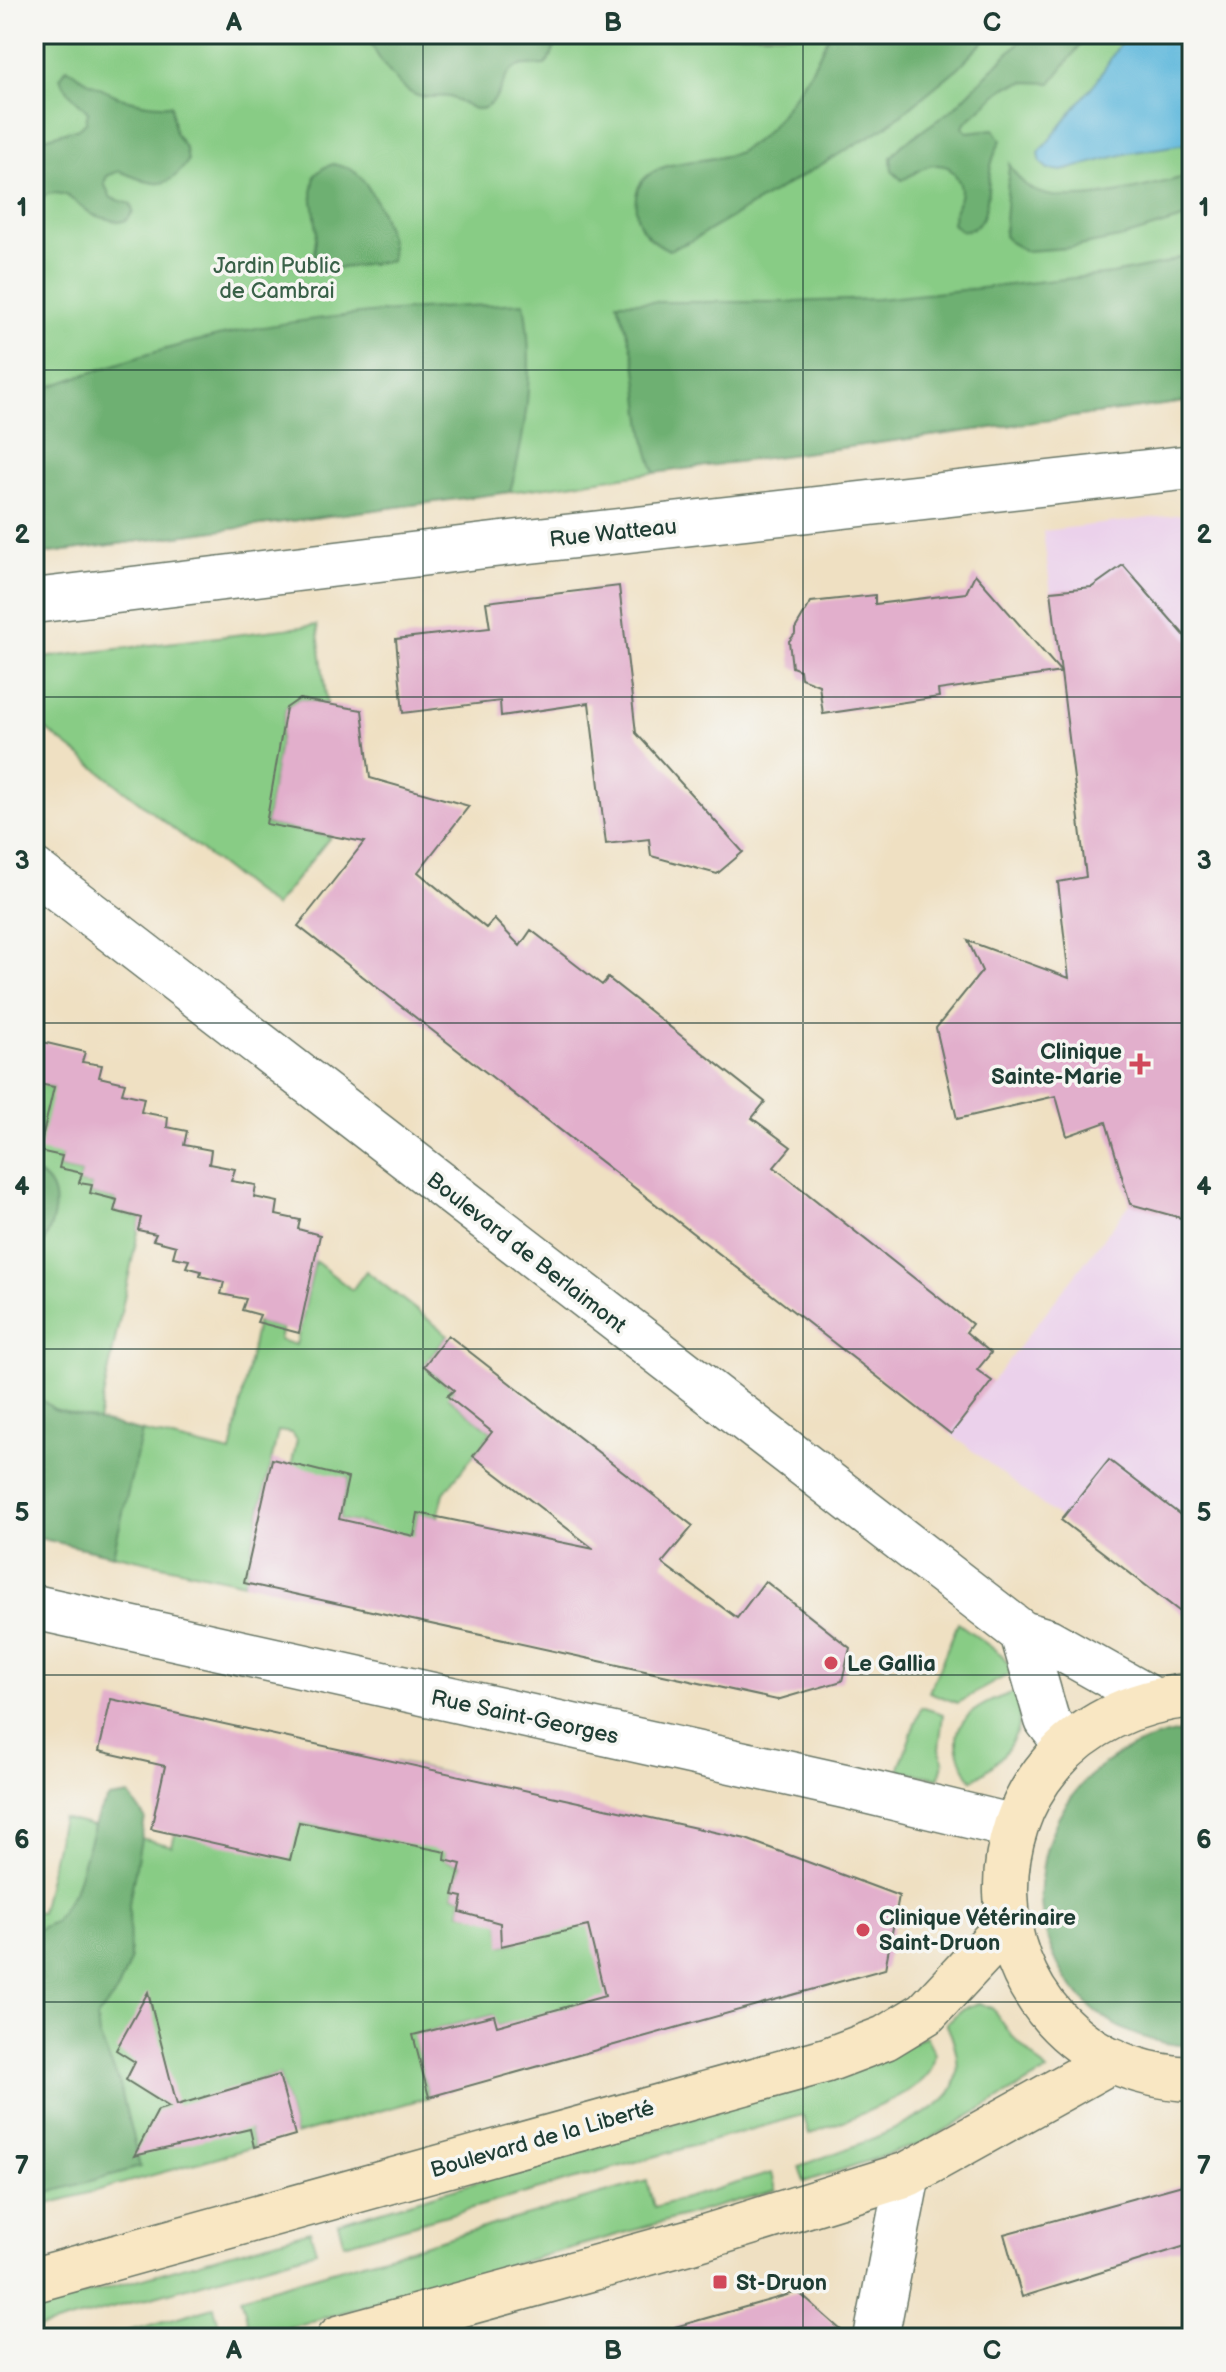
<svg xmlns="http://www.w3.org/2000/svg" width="1226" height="2372" font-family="'Balsamiq Sans',sans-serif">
<rect width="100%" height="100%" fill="#f6f6f2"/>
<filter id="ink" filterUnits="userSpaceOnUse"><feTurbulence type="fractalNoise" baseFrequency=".0125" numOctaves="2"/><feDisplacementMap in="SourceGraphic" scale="16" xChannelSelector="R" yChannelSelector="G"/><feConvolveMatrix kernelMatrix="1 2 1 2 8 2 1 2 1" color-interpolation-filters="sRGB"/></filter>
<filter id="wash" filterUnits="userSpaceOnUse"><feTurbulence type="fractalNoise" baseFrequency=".006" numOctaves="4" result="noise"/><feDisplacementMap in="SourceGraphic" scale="32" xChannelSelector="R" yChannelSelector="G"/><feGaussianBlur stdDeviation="1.8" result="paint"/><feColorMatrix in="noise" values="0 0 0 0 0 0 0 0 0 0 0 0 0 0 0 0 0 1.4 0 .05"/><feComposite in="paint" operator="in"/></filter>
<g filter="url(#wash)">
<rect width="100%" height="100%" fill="#efe0c2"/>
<!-- built -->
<path fill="#ebd1eb" d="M 1192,513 L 1192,1621 L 951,1434 L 1130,1204 L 1061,975 L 1096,943 L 1043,531 Z"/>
<!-- green -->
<path fill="#88cc85" stroke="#54845c" stroke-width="2" d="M 34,34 L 1192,34 L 1192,401 L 34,555 Z
M 317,625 L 327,704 L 299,699 L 286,708 L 266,824 L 331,836 L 274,907 L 34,720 L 34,659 Z
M 34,1083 L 54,1087 L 62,1156 L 59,1168 L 82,1173 L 79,1183 L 92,1185 L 91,1193 L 117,1200 L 115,1211 L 141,1218 L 98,1421 L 231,1453 L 257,1322 L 282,1328 L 279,1340 L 296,1345 L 315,1261 L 352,1290 L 366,1271 L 448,1335 L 424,1366 L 454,1390 L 448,1397 L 492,1432 L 444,1493 L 438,1517 L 418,1514 L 415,1531 L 415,1545 L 371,1526 L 339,1519 L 348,1478 L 287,1485 L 297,1440 L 292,1433 L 278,1431 L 244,1583 L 34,1537 Z
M 958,1623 L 1002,1655 L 1013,1672 L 957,1703 L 929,1692 Z
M 1018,1691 C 1028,1730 1005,1761 972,1780 C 936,1726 969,1707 1018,1691 Z
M 921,1707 L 943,1714 L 939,1749 L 944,1760 L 939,1778 L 898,1771 Z
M 396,1762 L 463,1777 L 445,1860 L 461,1864 L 453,1895 L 463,1897 L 460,1912 L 500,1921 L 502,1946 L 518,1942 L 517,1938 L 568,1908 L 674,1986 L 497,2026 L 493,2015 L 414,2035 L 429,2097 L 295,2135 L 279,2075 L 240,2086 L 254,2147 L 34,2208 L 34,1912 L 41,1913 L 62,1818 L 172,1846 L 182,1807 L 299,1822 L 379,1838 Z
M 979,2003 L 992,2008 L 1012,2036 L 1047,2071 L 923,2143 L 804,2182 L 799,2166 C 832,2154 939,2119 953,2088 C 963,2067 955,2042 946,2023 L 964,2008 Z
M 926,2036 L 935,2054 C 934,2060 933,2068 929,2073 C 912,2098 838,2123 809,2134 L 803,2115 L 344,2244 L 338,2223 L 849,2072 Z
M 772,2173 L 776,2190 L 252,2338 L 241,2297 L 647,2181 L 654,2207 Z
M 310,2231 L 316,2251 L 34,2330 L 34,2309 Z
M 214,2307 L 223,2338 L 104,2338 Z"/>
<!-- forest -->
<path fill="#6eb072" stroke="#467653" stroke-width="2" d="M 369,34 L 487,34 C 499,41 513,45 524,34 L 551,34 C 557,47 554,54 545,65 C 537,66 527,64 520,66 C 500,71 503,101 484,108 C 471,113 462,100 449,97 C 440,95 428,99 418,96 C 400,91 371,52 369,34 Z
M 830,34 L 991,34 L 958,68 L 887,126 L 691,241 L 669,250 C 651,241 638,231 636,210 C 629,153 704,166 736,153 C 744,150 755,141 762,136 C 775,125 800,87 810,72 C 818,60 822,46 830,34 Z
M 1027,34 L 1089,34 L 1051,83 L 1025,82 L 1005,87 L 965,123 L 963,128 L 967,132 L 994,129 L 1001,140 C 996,150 991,161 990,172 C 986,193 992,230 961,231 L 952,223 C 956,199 972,191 948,167 C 927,160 919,172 902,180 L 892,171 L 891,157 L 902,145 L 953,109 Z
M 67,68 C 99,90 132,107 171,105 L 175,133 L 186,149 L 188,161 C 165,195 151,183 119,171 L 107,176 L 104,183 L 111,198 L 131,204 L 133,212 L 127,220 L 119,222 L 93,215 L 66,195 L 56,193 L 47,194 L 34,202 L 34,141 L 79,128 L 86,122 L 88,112 L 69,93 L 60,78 Z
M 333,164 C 339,166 346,167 352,170 C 372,182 395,238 391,261 L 319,271 L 314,254 L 317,231 L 312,193 L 315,175 L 323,168 Z
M 1009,164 C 1014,172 1021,183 1030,188 C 1065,211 1153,185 1192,175 L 1192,216 L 1124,237 L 1069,248 L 1026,251 L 1011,243 L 1004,236 Z
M 1192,253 L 1192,401 L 655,473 C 640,436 641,400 635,362 C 631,341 624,321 617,302 L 788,302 L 878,299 L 1112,274 L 1163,264 Z
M 524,303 C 535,367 527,430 510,492 L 34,555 L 34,392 C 87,374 142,354 197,341 C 303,314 414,309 524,303 Z
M 34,1172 C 71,1190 50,1235 34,1260 Z
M 34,1394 L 54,1409 L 142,1432 L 113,1555 L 34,1537 Z
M 1180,1732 L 1192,1732 L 1192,2046 C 1000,2037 985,1769 1180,1732 Z
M 129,1795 L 145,1818 L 129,1903 L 130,1961 L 117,1992 L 97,2018 L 99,2036 L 119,2082 L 140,2167 L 34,2197 L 34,1931 L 54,1922 L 74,1892 L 98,1814 L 109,1798 Z"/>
<!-- water -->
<path fill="#5fb8dc" stroke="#3f7a88" stroke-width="2" d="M 1126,34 L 1192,34 L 1192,143 L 1129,153 L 1062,171 L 1048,169 L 1041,163 L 1039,153 L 1098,79 Z"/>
<g id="blocks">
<!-- building -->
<path fill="#e2afcc" d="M 1123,565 L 1192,644 L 1192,1179 L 1181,1218 L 1130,1204 L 1106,1122 L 1067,1136 L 1056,1096 L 957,1119 L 936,1028 L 982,971 L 968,941 L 1069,978 L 1058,882 L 1086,877 L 1051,591 L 1092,587 Z
M 975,574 L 1061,672 L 938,690 L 939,697 L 823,714 L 819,685 L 801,678 L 800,670 L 792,667 L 789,641 L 795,634 L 795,629 L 811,602 L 875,595 L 875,604 L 966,593 Z
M 619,586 L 636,733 L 743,852 L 717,874 L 651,856 L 649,839 L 606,844 L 589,703 L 501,716 L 500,701 L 403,713 L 396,639 L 490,628 L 486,602 Z
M 299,699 L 362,710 L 370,778 L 469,806 L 418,872 L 486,928 L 494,919 L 520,946 L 531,930 L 602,985 L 608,978 L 765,1102 L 752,1118 L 791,1147 L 774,1167 L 972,1324 L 966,1332 L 991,1353 L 977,1370 L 992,1381 L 951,1434 L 298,926 L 364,842 L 266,824 L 286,708 Z
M 34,1040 L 85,1052 L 82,1062 L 102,1065 L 99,1077 L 125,1083 L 122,1093 L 144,1098 L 141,1112 L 168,1117 L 167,1127 L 187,1131 L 184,1145 L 211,1150 L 209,1164 L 235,1169 L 231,1181 L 256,1185 L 254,1197 L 278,1202 L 276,1215 L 300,1220 L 298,1229 L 320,1235 L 299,1333 L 257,1322 L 260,1315 L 242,1310 L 246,1299 L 221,1294 L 224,1282 L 200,1276 L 201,1271 L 186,1267 L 189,1260 L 173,1257 L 176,1246 L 153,1240 L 156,1234 L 138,1230 L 141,1218 L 114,1211 L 117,1200 L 90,1193 L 92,1185 L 79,1183 L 82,1173 L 59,1168 L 62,1156 L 39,1151 L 54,1087 L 34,1083 Z
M 448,1335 L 693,1526 L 662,1563 L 737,1618 L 765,1581 L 850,1648 L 842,1681 L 777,1700 L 244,1583 L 272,1459 L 348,1478 L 339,1519 L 414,1536 L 418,1513 L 594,1549 L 473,1456 L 492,1432 L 447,1396 L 454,1390 L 424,1366 Z
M 1109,1460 L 1192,1524 L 1192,1621 L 1061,1520 Z
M 111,1699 L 746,1839 L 899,1896 L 885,1969 L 429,2097 L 413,2035 L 494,2015 L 497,2026 L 605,1996 L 588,1926 L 501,1946 L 500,1923 L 460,1912 L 463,1897 L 453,1895 L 461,1864 L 445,1860 L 446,1852 L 299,1822 L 290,1860 L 151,1829 L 165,1766 L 99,1751 Z
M 148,1992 L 177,2105 L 279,2075 L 295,2135 L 254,2147 L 250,2129 L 134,2156 L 158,2110 L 169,2107 L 126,2080 L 135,2062 L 116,2050 Z
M 1186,2184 L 1192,2206 L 1192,2244 L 1022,2297 L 1004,2234 Z
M 798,2292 L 850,2338 L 677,2338 L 675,2327 Z"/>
</g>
</g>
<g filter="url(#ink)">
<use href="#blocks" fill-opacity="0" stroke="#687666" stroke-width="2"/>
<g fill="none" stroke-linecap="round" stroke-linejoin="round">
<defs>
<path id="minor" d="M 34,601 L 485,546 L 1192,467
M 34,870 L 1022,1633 L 1048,1641 L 1153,1700
M 34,1607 L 849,1787 L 1015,1827
M 1022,1633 L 1047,1720 L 1067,1746
M 876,2338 L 908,2174"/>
<path id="secondary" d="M 1192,1695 C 936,1722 952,2068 1192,2079
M 34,2280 L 827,2060 L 885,2038 L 926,2013 L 1009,1924
M 339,2338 L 692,2241 L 908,2174 L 1113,2060"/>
</defs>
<!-- minor casing -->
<use href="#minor" stroke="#687666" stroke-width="47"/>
<!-- secondary casing -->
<use href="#secondary" stroke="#687666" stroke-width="47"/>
<!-- minor -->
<use href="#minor" stroke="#fff" stroke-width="44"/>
<!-- secondary -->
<use href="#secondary" stroke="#f9e7c3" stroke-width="44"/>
</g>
</g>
<!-- grid -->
<path fill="none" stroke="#1f3d34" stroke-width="2" stroke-opacity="0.55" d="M 423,34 L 423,2338M 803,34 L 803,2338M 34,370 L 1192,370M 34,697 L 1192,697M 34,1023 L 1192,1023M 34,1349 L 1192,1349M 34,1675 L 1192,1675M 34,2002 L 1192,2002"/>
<!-- markers -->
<g fill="#d1495b" stroke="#f6f6f2" stroke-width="3">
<path d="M1136 1052h8v8h8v8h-8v8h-8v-8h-8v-8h8z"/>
<circle cx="831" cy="1663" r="8"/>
<circle cx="863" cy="1930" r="8"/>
<rect x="712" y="2274" width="16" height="16" rx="4"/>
</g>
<g text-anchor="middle" stroke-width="7" stroke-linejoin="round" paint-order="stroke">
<!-- park labels -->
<g font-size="22" fill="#396148" stroke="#f6f6f2">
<text x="277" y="273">Jardin Public<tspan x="277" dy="25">de Cambrai</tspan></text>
</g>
<!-- street labels -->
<g font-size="22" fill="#1f3d34" stroke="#f6f6f2">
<text transform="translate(613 532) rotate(-6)" y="8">Rue Watteau</text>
<text transform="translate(527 1252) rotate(38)" y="8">Boulevard de Berlaimont</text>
<text transform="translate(525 1716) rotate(12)" y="8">Rue Saint-Georges</text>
<text transform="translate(542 2138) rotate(-16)" y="8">Boulevard de la Liberté</text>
</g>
<!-- poi labels -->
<g font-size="22" font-weight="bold" fill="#1f3d34" stroke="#f6f6f2" text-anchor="start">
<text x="1122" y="1059" text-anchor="end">Clinique<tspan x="1122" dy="25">Sainte-Marie</tspan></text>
<text x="847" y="1671">Le Gallia</text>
<text x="879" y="1925">Clinique Vétérinaire<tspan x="879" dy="25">Saint-Druon</tspan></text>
<text x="736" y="2290">St-Druon</text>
</g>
</g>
<!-- margin -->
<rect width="1226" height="2372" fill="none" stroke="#f6f6f2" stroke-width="88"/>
<rect x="44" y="44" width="1138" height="2284" fill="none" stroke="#1f3d34" stroke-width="3"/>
<g font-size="26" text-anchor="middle" font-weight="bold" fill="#1f3d34">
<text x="234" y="31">A</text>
<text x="613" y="31">B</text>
<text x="992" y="31">C</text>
<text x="22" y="216">1</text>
<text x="1204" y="216">1</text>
<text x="22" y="543">2</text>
<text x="1204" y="543">2</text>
<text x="22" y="869">3</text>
<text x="1204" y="869">3</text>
<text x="22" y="1195">4</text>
<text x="1204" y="1195">4</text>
<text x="22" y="1521">5</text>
<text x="1204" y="1521">5</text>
<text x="22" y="1848">6</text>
<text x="1204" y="1848">6</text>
<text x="22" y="2174">7</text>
<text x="1204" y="2174">7</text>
<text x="234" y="2359">A</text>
<text x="613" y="2359">B</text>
<text x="992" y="2359">C</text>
</g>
</svg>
